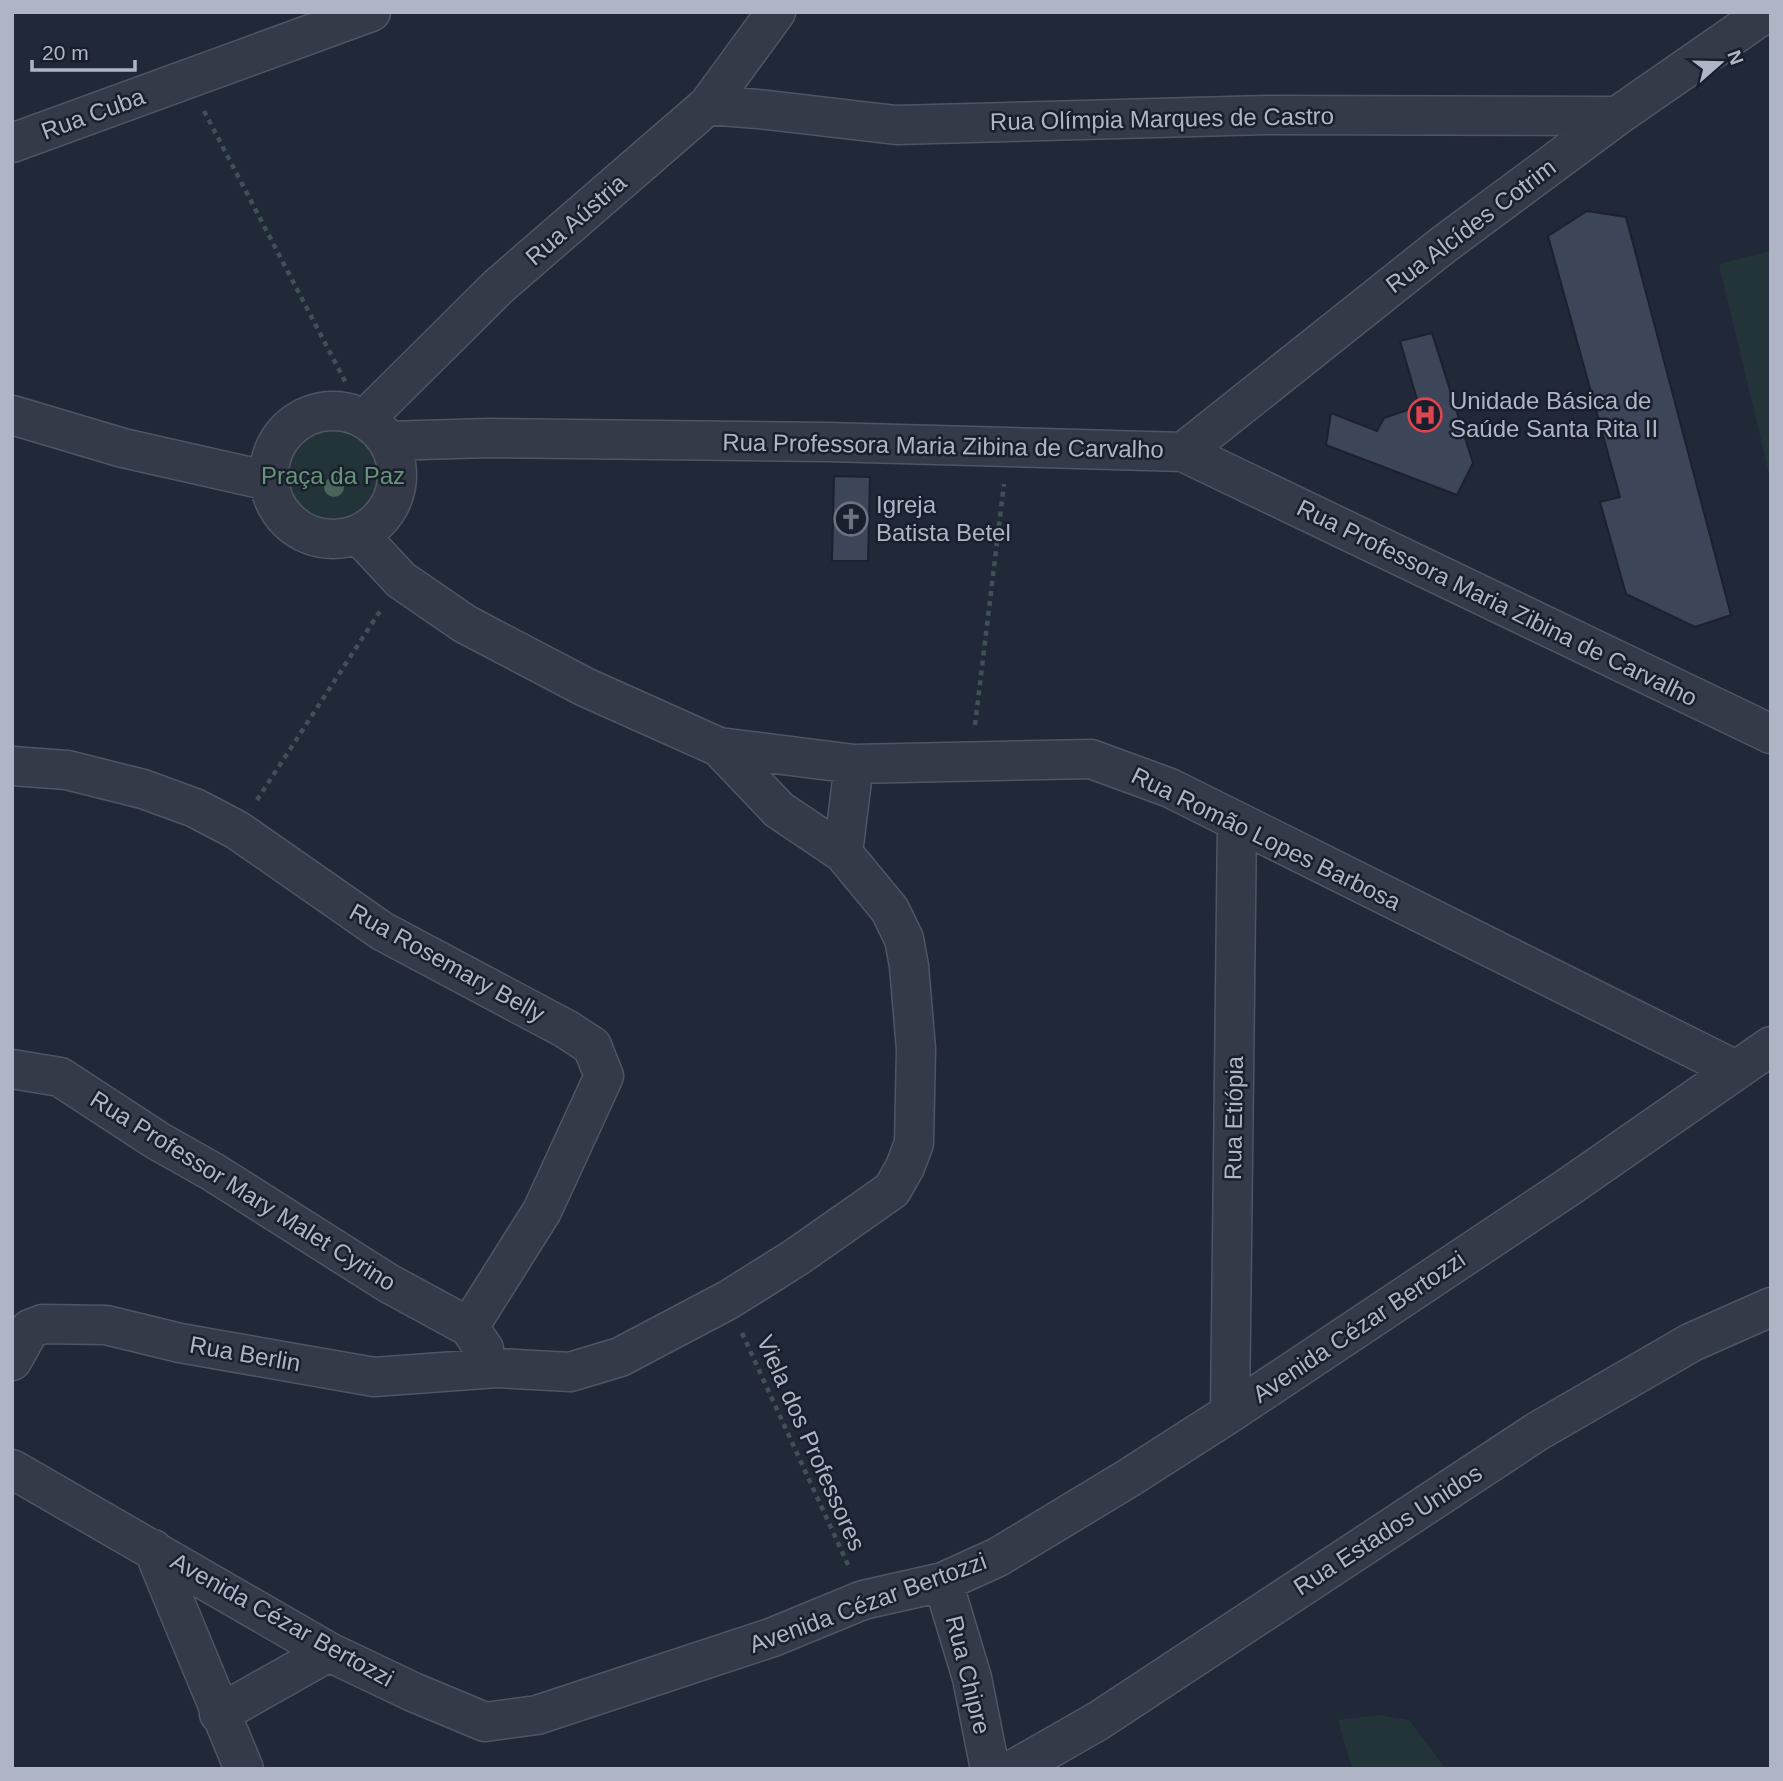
<svg xmlns="http://www.w3.org/2000/svg" width="1783" height="1781" font-family="Helvetica,sans-serif">
<rect width="100%" height="100%" fill="#212838"/>
<!-- green -->
<path fill="#233439" d="M 1771,251 L 1771,482 L 1719,264 Z
M282 475a51 51 0 1 1 102 0a51 51 0 1 1-102 0Z
M 1379,1715 L 1409,1720 L 1446,1769 L 1352,1769 L 1338,1720 Z"/>
<!-- building -->
<path fill="#3d4558" stroke="#1c212f" stroke-width="2" d="M 1587,211 L 1626,217 L 1731,615 L 1695,627 L 1626,594 L 1600,502 L 1620,497 L 1548,236 Z
M 1432,333 L 1473,463 L 1457,495 L 1326,445 L 1331,413 L 1377,431 L 1384,418 L 1419,406 L 1400,341 Z
M 834,476 L 870,477 L 868,561 L 832,561 Z"/>
<g fill="none" stroke-linecap="round" stroke-linejoin="round">
<defs>
<path id="street" d="M 708,105 L 758,109 L 896,125 L 1267,115 L 1617,116
M 12,143 L 371,12
M269 475a64 64 0 1 1 128 0a64 64 0 1 1-128 0Z
M 12,415 L 123,448 L 269,481
M 365,419 L 499,286 L 708,105 L 776,12
M 388,441 L 488,438 L 827,442 L 1183,452 L 1771,734
M 1183,452 L 1443,245 L 1617,116 L 1767,12
M 719,747 L 854,764 L 1091,759 L 1170,788 L 1736,1070
M 12,766 L 67,770 L 143,789 L 195,808 L 237,830 L 382,931 L 566,1029 L 592,1046 L 604,1076 L 542,1211 L 469,1327
M 843,853 L 854,764
M 12,1069 L 60,1077 L 158,1141 L 213,1172 L 388,1283 L 469,1327 L 484,1349
M 12,1361 L 30,1329 L 43,1324 L 106,1325 L 180,1343 L 374,1377 L 497,1368 L 570,1372 L 620,1357 L 728,1300 L 795,1258 L 892,1190 L 905,1167 L 914,1143 L 916,1049 L 909,966 L 904,939 L 890,910 L 843,853 L 779,810 L 719,747 L 585,687 L 465,624 L 401,580 L 359,535
M 1230,1413 L 1237,822
M 12,1469 L 329,1652 L 413,1692 L 485,1722 L 537,1715 L 773,1637 L 863,1600 L 943,1582 L 998,1557 L 1127,1479 L 1230,1413 L 1567,1188 L 1771,1046
M 153,1549 L 244,1769
M 943,1582 L 972,1678 L 990,1769
M 219,1714 L 329,1652
M 1014,1769 L 1098,1721 L 1538,1431 L 1692,1342 L 1771,1307"/>
</defs>
<!-- street casing -->
<use href="#street" stroke="#4f5563" stroke-width="41"/>
<!-- path -->
<path stroke="#405156" stroke-width="4.5" stroke-dasharray="5 5" stroke-linecap="butt" d="M 204,111 L 347,385
M 975,725 L 1004,484
M 257,800 L 382,608
M 742,1333 L 849,1567"/>
<!-- street -->
<use href="#street" stroke="#343a48" stroke-width="38"/>
</g>
<!-- trees -->
<circle fill="#48645b" cx="334" cy="487" r="10"/>
<!-- icons -->
<defs>
<symbol id="hospital-ring" viewBox="-11 -11 22 22"><circle r="9.5" fill="#1a1f2d" stroke="#e0444e" stroke-width="1.5"/><path d="M-5-5h3v3.5h4V-5h3V5h-3V1.5h-4V5h-3Z" fill="#e0444e"/></symbol>
<symbol id="church-ring" viewBox="-11 -11 22 22"><circle r="9.5" fill="#1a1f2d" stroke="#6b7280" stroke-width="1.5"/><path d="M-1.2-6h2.4v3.5h3.3v2.4h-3.3V6h-2.4V-.1h-3.3v-2.4h3.3Z" fill="#6b7280"/></symbol>
</defs>
<g fill-rule="evenodd">
<use href="#hospital-ring" x="1406" y="396" width="38" height="38"/>
<use href="#church-ring" x="832" y="500" width="38" height="38"/>
</g>
<g text-anchor="middle" stroke-width="5" stroke-linejoin="round" paint-order="stroke">
<!-- street labels -->
<g font-size="24" fill="#afb5c5" stroke="#1a1f2d">
<text transform="translate(93 114) rotate(-20)" y="8">Rua Cuba</text>
<text transform="translate(1162 119) rotate(-1)" y="8">Rua Olímpia Marques de Castro</text>
<text transform="translate(576 220) rotate(-41)" y="8">Rua Aústria</text>
<text transform="translate(1471 226) rotate(-37)" y="8">Rua Alcídes Cotrim</text>
<text transform="translate(943 446) rotate(1)" y="8">Rua Professora Maria Zibina de Carvalho</text>
<text transform="translate(1497 603) rotate(26)" y="8">Rua Professora Maria Zibina de Carvalho</text>
<text transform="translate(1266 839) rotate(26)" y="8">Rua Romão Lopes Barbosa</text>
<text transform="translate(447 963) rotate(29)" y="8">Rua Rosemary Belly</text>
<text transform="translate(1234 1118) rotate(-89)" y="8">Rua Etiópia</text>
<text transform="translate(243 1191) rotate(32)" y="8">Rua Professor Mary Malet Cyrino</text>
<text transform="translate(1359 1327) rotate(-34)" y="8">Avenida Cézar Bertozzi</text>
<text transform="translate(245 1354) rotate(10)" y="8">Rua Berlin</text>
<text transform="translate(811 1443) rotate(66)" y="8">Viela dos Professores</text>
<text transform="translate(1388 1530) rotate(-33)" y="8">Rua Estados Unidos</text>
<text transform="translate(868 1603) rotate(-20)" y="8">Avenida Cézar Bertozzi</text>
<text transform="translate(282 1620) rotate(29)" y="8">Avenida Cézar Bertozzi</text>
<text transform="translate(968 1675) rotate(76)" y="8">Rua Chipre</text>
</g>
<!-- poi labels -->
<g font-size="24" fill="#afb5c5" stroke="#1a1f2d" text-anchor="start">
<text x="1450" y="409">Unidade Básica de<tspan x="1450" dy="28">Saúde Santa Rita II</tspan></text>
<text x="876" y="513">Igreja<tspan x="876" dy="28">Batista Betel</tspan></text>
</g>
<!-- park labels -->
<g font-size="24" fill="#679577" stroke="#1a1f2d">
<text x="333" y="484">Praça da Paz</text>
</g>
</g>
<!-- border -->
<rect width="1783" height="1781" fill="none" stroke="#afb5c5" stroke-width="28"/>
<!-- north arrow -->
<g transform="translate(1720 63) rotate(70)" stroke="#1a1f2d" stroke-width="5" paint-order="stroke">
<path d="M0-5L12 26L0 18L-12 26Z" fill="#afb5c5"/>
<text y="-10" font-size="19" font-weight="bold" text-anchor="middle" fill="#afb5c5">N</text>
</g>
<!-- scale -->
<path d="M32 60v10h103v-10" fill="none" stroke="#afb5c5" stroke-width="3.5"/>
<text x="42" y="60" font-size="21" fill="#afb5c5" stroke="#1a1f2d" stroke-width="5" paint-order="stroke">20 m</text>
</svg>
